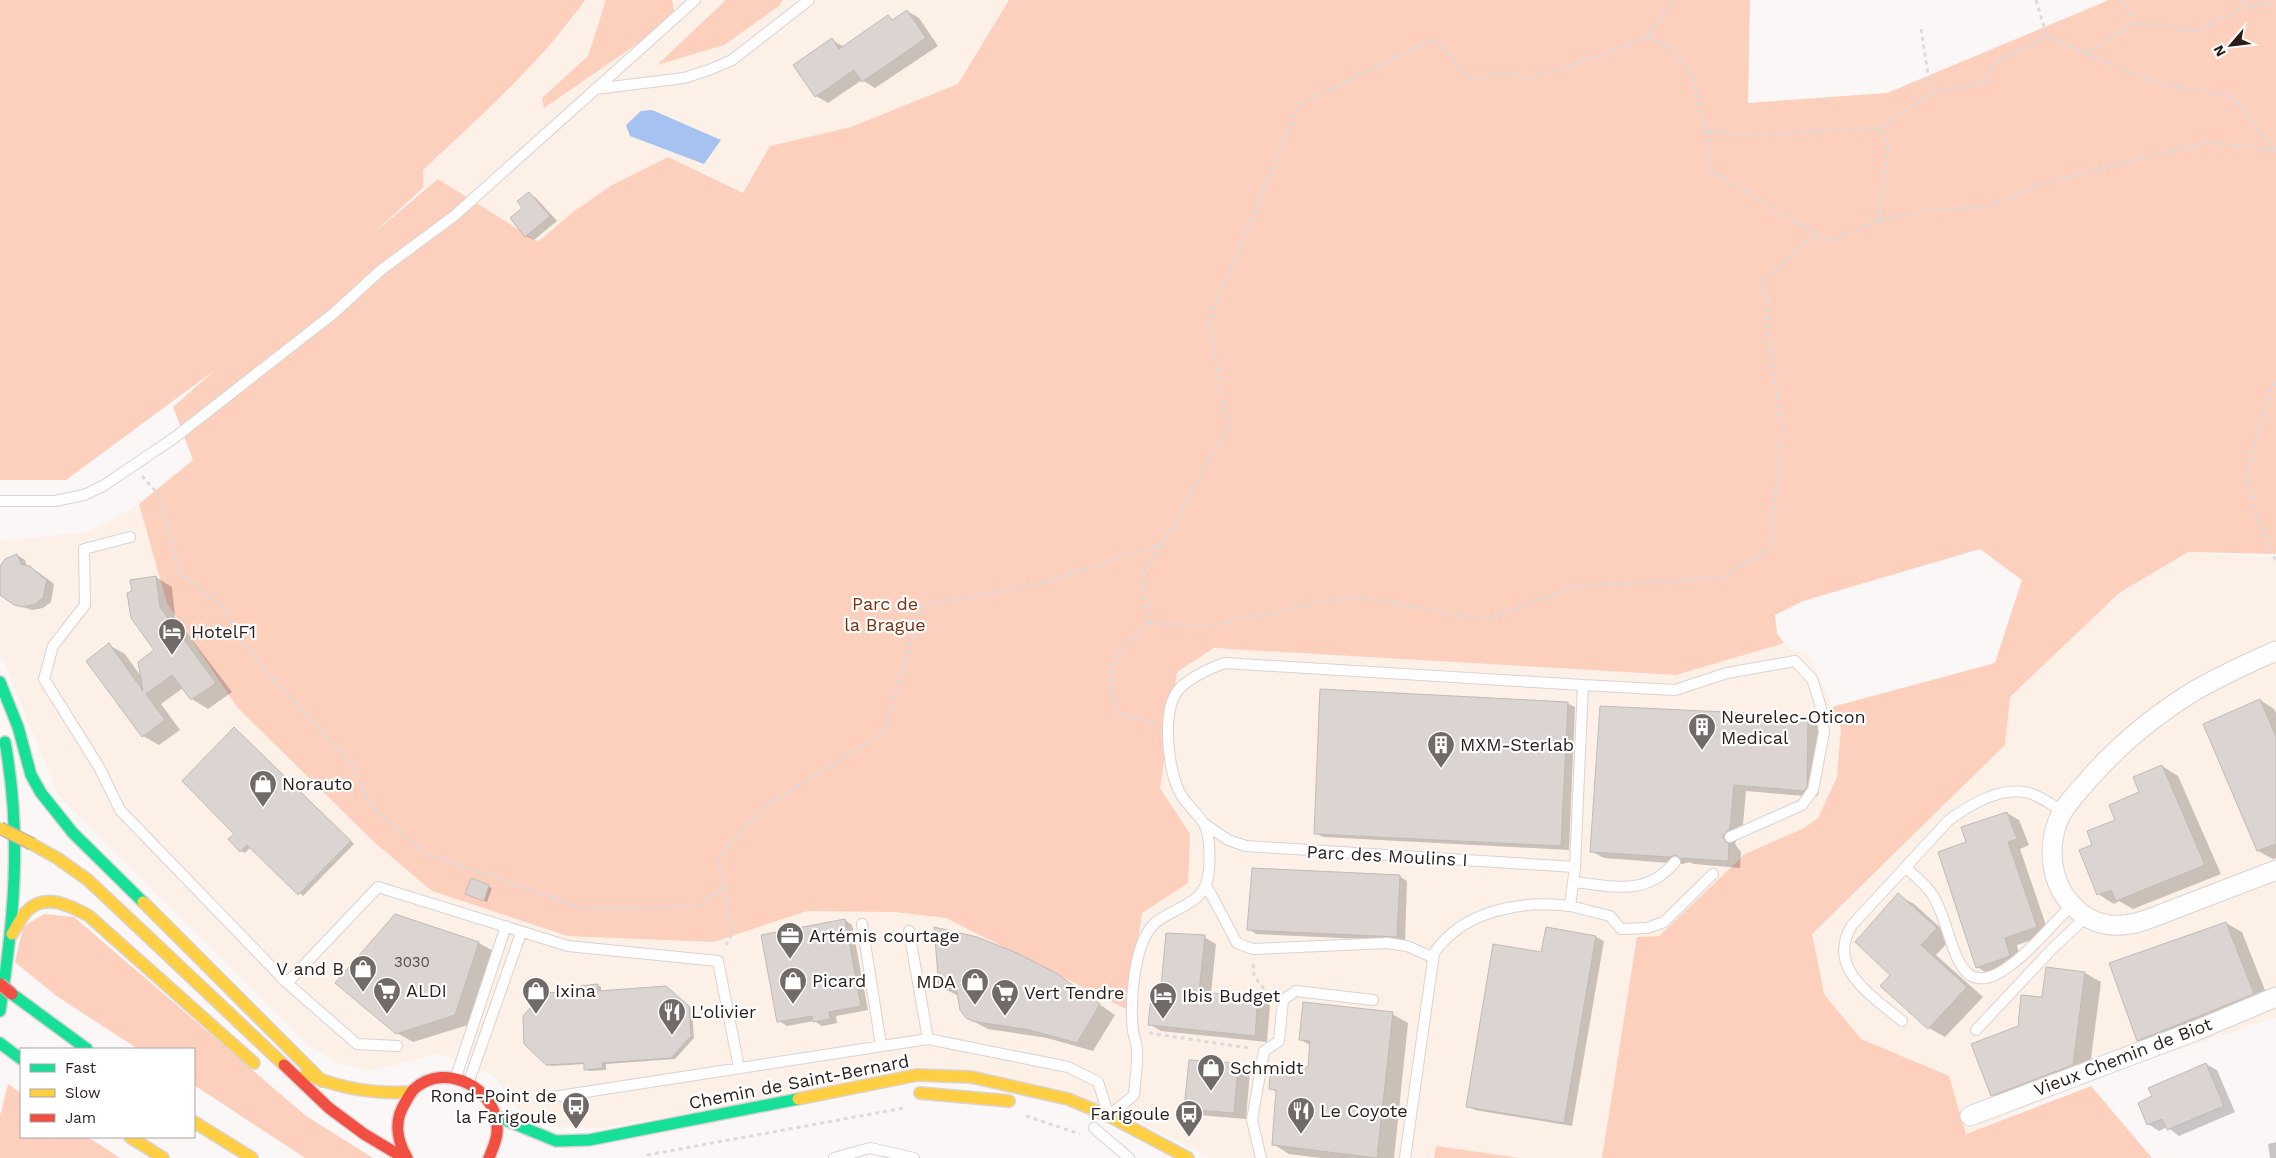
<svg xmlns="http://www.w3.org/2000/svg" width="2276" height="1158" font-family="'Work Sans',sans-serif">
<rect width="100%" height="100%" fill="#fbf7f6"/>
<!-- industrial -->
<path fill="#fdf0e7" d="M 585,0 L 1009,0 L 958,84 L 851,127 L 770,146 L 743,193 L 612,185 L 573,212 L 519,259 L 470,233 L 423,188 L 423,170 L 510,87 L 563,31 Z
M 139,504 L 167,603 L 828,904 L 954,919 L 1190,834 L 1160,788 L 1167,679 L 1214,648 L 1676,675 L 1784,643 L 1792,650 L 1805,652 L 1816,669 L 1841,728 L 1837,777 L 1818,818 L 1804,828 L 1745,854 L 1659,936 L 1637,937 L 1602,1158 L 1520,1158 L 1436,1146 L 1432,1158 L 1211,1158 L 1139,1122 L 947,1069 L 600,1128 L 554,1127 L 519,1110 L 492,1074 L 438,1054 L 372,1071 L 339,1063 L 308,1045 L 58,795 L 0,652 L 0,541 L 88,532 Z
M 2188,552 L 2276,558 L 2276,1017 L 2093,1079 L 1966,1134 L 1949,1076 L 1861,1039 L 1823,994 L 1812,934 L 2005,745 L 2010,697 L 2119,593 Z"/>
<!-- green -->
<path fill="#fdcfbd" d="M 0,0 L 585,0 C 540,64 480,116 423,170 L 423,188 L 369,237 L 438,179 L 538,242 L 573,212 L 612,185 L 668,157 L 743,193 L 770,146 L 851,127 L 958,84 L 1009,0 L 1750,0 L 1748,103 L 1887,93 L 2109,0 L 2276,0 L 2276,554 L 2188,552 L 2119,593 L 2010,697 L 2005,745 L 1812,934 L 1824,994 L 1861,1039 L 1949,1076 L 1966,1134 L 2091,1086 L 2152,1158 L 1602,1158 L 1637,937 L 1659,936 L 1745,854 L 1804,828 L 1818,818 L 1837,777 L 1841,728 L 1832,707 L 1995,663 L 2022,580 L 1980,549 L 1803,601 L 1775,615 L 1777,634 L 1784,643 L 1676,675 L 1214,648 L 1177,672 L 1160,788 L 1190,834 L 1188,883 L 1142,913 L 1128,1010 L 946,918 L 895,912 L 807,911 L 713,942 L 568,936 L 432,891 L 374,842 L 237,707 L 167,603 L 139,504 L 193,460 L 173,407 L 215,370 L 66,480 L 0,480 Z
M 606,0 L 672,0 L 674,11 L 647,37 L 544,108 L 542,98 L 588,56 Z
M 726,0 L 783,0 L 779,6 L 724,45 L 657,65 Z
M 44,914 L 74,917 L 306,1116 L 373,1158 L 305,1158 L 194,1085 L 194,1049 L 138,1049 L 55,995 L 15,962 L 23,927 Z
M 8,1084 L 21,1093 L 21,1137 L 88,1137 L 120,1158 L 0,1158 L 0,1116 Z
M 1436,1146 L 1520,1158 L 1434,1158 Z"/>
<!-- water -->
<path fill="#a6c2f1" d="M 652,110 L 721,140 L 704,164 L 630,136 L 626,125 L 641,111 Z"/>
<!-- shadow -->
<path fill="#0003" d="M 907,11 L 919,18 L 938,46 L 875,88 L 862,80 L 828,103 L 816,96 L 832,40 L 844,47 L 888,17 L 894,20 Z
M 529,193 L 536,198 L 557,221 L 534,240 L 526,236 L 523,208 Z
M 17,555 L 25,560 L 27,567 L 38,572 L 54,584 L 51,602 L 43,608 L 32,610 L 14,604 L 0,591 L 0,571 Z
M 156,577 L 172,587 L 175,617 L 232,692 L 208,709 L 192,699 L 183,688 L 161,704 L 180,730 L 159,745 L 143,736 L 109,645 L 125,654 L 142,678 L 156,651 Z
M 2260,700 L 2274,709 L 2276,713 L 2276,858 L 2273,859 L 2258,851 L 2205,724 Z
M 1567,703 L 1575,707 L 1569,850 L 1323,837 L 1315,833 Z
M 1601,707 L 1808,718 L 1820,725 L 1819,793 L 1816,797 L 1746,791 L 1742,836 L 1737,839 L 1735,844 L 1741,852 L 1740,868 L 1694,864 L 1689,862 L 1683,864 L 1604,858 L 1591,851 Z
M 234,728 L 354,844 L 303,896 L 251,847 L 245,853 L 241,851 L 236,834 Z
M 2162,766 L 2178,776 L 2221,874 L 2133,909 L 2119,901 L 2114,904 L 2098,894 L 2094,846 Z
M 2007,813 L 2019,820 L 2029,845 L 2020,849 L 2049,934 L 2017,945 L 2021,962 L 1989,974 L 1977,967 L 1967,843 Z
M 1399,876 L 1407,881 L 1405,941 L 1256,934 L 1249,929 Z
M 471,879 L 492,888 L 487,902 L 470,896 Z
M 1898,895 L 1914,904 L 1952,938 L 1936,955 L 1983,997 L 1945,1037 L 1929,1028 L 1892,975 Z
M 395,915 L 479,943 L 495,952 L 471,1024 L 413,1042 L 397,1033 Z
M 845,920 L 852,925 L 868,1010 L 836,1016 L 837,1023 L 822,1026 L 814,1021 L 787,1026 L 779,1021 Z
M 2226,923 L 2242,932 L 2270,1003 L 2154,1049 L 2138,1040 Z
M 1204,937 L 1216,944 L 1211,994 L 1258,998 L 1270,1005 L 1267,1042 L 1161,1031 L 1149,1024 L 1162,989 Z
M 1596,937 L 1604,941 L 1572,1126 L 1475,1110 L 1468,1106 L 1542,954 Z
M 2085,973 L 2101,982 L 2089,1074 L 2008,1105 L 1992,1095 L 2020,1027 L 2043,999 Z
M 1055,974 L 1115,1015 L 1093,1051 L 1047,1038 L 988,1029 L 971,1020 L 959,996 L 940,987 Z
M 598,985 L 601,987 L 601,992 L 666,987 L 692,1009 L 694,1038 L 675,1059 L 606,1064 L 606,1070 L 589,1071 L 585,1069 L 585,1064 L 551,1066 L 547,1064 L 582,992 Z
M 1392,1014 L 1408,1023 L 1394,1158 L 1321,1158 L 1289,1154 L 1273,1144 L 1277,1092 L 1270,1088 L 1309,1069 L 1311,1046 L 1300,1039 Z
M 1238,1064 L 1250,1071 L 1246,1119 L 1198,1115 L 1186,1108 Z
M 2206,1064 L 2217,1070 L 2235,1112 L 2179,1136 L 2167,1127 L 2159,1131 L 2148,1124 L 2154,1097 Z
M 2276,1142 L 2276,1158 L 2270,1158 L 2268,1144 Z"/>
<!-- building -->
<path fill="#dbd4d1" stroke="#c1bab7" d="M 907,10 L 926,38 L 862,82 L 854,70 L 815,97 L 793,65 L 832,38 L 839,49 L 888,15 L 892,20 Z
M 529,192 L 550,216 L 525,237 L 510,218 L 522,208 L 517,201 Z
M 17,554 L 21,564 L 30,566 L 42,577 L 47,579 L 43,598 L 35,604 L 23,607 L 14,605 L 0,595 L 0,566 L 5,559 Z
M 156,576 L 160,607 L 216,683 L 191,700 L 172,675 L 146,694 L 165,720 L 142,737 L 86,661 L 109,643 L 143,691 L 138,662 L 154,650 L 131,618 L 127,593 L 132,591 L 130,580 Z
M 1320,689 L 1568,702 L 1561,846 L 1314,834 Z
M 2260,699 L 2276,737 L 2276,844 L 2257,851 L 2203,724 Z
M 1600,706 L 1808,716 L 1807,787 L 1804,791 L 1734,785 L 1730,829 L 1725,833 L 1723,837 L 1726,842 L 1729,844 L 1728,861 L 1680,858 L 1676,855 L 1670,857 L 1590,852 Z
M 234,727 L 351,841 L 298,895 L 247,845 L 240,852 L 228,839 L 234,834 L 182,781 Z
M 2162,765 L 2205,865 L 2116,901 L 2111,890 L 2097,895 L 2079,850 L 2092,845 L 2087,831 L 2115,820 L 2109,805 L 2139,792 L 2133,777 Z
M 2007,812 L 2017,839 L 2008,842 L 2037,927 L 2005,938 L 2010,956 L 1976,968 L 1938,852 L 1966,842 L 1961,827 Z
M 1252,868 L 1400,875 L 1397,937 L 1247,930 Z
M 471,878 L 489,885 L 484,901 L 465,894 Z
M 1898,893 L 1937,928 L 1921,945 L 1967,987 L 1928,1029 L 1880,986 L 1890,975 L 1855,942 Z
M 395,914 L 479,942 L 455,1015 L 396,1034 L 335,983 Z
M 845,919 L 861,1006 L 829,1012 L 830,1019 L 813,1022 L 812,1016 L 777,1022 L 761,935 Z
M 2226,922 L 2254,994 L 2137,1041 L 2109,963 Z
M 934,927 L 977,937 L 1017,953 L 1056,973 L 1100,1004 L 1077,1043 L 1030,1030 L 972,1021 L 966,1018 L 960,1010 L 956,987 L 939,988 Z
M 1546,927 L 1596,936 L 1564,1123 L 1466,1107 L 1493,944 L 1541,952 Z
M 1166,933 L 1205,935 L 1199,992 L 1258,997 L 1255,1036 L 1148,1025 L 1152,987 L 1161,987 Z
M 2046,967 L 2085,972 L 2073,1065 L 1991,1096 L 1971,1044 L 2018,1026 L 2021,995 L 2042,997 Z
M 598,984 L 598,991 L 666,986 L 689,1006 L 691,1036 L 671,1058 L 602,1063 L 603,1068 L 584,1070 L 584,1063 L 546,1065 L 524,1044 L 523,1016 L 543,993 L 580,991 L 580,986 Z
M 1303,1002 L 1393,1012 L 1377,1158 L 1272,1145 L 1276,1090 L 1269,1089 L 1271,1065 L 1308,1067 L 1310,1041 L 1299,1040 Z
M 1189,1060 L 1238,1063 L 1234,1113 L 1184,1109 Z
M 2206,1063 L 2224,1106 L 2167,1130 L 2162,1119 L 2147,1125 L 2138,1103 L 2152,1096 L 2148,1088 Z"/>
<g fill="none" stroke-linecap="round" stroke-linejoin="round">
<defs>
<path id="lane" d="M 595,89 L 684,78 L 709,70 L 732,60 L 809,0
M 0,501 L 55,501 L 84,495 L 103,486 L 174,438 L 334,313 L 381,270 L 454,216 L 695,0
M 130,537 L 84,549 L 85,605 L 53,646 L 44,679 L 99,767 L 120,810 L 287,983 L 378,887 L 568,946 L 718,961 L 739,1068
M 1205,824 L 1228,840 L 1246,846 L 1575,867
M 1905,867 C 1916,877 1929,887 1936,901 C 1955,937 1955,1009 2012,964 C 2034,948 2052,924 2072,905
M 1573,882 C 1613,886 1646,897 1675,862
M 1206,885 L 1237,943 L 1253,949 L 1387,943 L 1407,946 L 1432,957
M 1570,906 L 1610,916 L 1621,929 L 1647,928 L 1664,922 L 1713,874
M 862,924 L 881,1045
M 909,931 L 928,1039
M 287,983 L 357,1044 L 397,1046
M 1902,1021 C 1873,996 1825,969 1852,925 L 1949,820 C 1971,804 2004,784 2032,794 C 2043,798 2053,806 2063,811
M 1976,1030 L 2052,949 L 2086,917
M 456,1077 L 506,926
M 469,1081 L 521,933
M 553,1097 L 928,1039 L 1068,1067 L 1098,1082 L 1109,1116 L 1134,1095 C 1135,1080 1138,1064 1137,1050 C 1137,1043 1134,1037 1133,1031 C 1130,1004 1133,946 1153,925 C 1167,910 1199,906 1206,884 C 1211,872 1211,836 1204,824 C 1198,813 1185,804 1179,791 C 1168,768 1161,710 1179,689 C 1192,676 1208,669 1225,663 L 1583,685
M 1094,1128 L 1129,1158
M 834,1158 L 870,1148 L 914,1158
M 1261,1158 L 1252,1120 L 1264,1051 L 1279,1041 L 1283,1000 L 1296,991 L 1373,1000
M 1405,1158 L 1434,953 C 1464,910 1521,900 1570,906 L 1575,867 L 1583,685 L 1675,690 L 1727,673 L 1795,661 L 1812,679 L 1820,704 L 1824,732 L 1813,790 L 1802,805 L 1730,837"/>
<path id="street" d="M 2276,651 C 2248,663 2221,676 2194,691 C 2152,717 2113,750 2082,787 C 2073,797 2063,808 2058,821 C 2047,849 2051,884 2073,906 C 2094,928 2119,929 2146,920 L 2276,870
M 1970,1116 L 2195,1031 L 2276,997"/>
<path id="fast" d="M 0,682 L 18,727 L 31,775 L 41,793 L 73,833 L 143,902
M 12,994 L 87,1049
M 0,1011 C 14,919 22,835 5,742
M 0,1043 L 21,1059
M 498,1117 L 556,1141 L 589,1140 L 798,1099"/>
<path id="slow" d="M 32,844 L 57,858 L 88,880 L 284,1065
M 143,902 L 322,1081
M 12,934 C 17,926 21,917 27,911 C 45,892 71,906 89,916 L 254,1063
M 306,1074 C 342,1089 374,1094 412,1092
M 920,1093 L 1009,1101
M 798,1099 L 917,1075 L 971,1077 L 1068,1099 L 1109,1116 L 1188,1158
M 194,1122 L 252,1158
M 130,1137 L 163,1158"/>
<path id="jam" d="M 284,1065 L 329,1108 L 364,1134 L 404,1158
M 407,1158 C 397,1140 393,1122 405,1103 C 407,1099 410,1094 413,1090 C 446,1059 500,1090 497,1132 C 497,1140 492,1150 489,1158"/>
</defs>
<!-- lane casing -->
<use href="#lane" stroke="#dad3d0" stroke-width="12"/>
<!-- street casing -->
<use href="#street" stroke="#dad3d0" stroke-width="21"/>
<!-- fast casing -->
<use href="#fast" stroke="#dad3d0" stroke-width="14"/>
<!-- slow casing -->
<use href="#slow" stroke="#dad3d0" stroke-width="14"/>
<!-- jam casing -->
<use href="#jam" stroke="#dad3d0" stroke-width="14"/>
<!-- path -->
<path stroke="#dcdada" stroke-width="3" stroke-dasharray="4 4" stroke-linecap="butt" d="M 2036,0 L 2047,37
M 2121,0 L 2135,23
M 2242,0 L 2244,7
M 1921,29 L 1931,93
M 1647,37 L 1669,46 L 1692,77 L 1706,131 L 1749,135 L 1880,128 L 1931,93 L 1984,82 L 1993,64 L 2047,37 L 2086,53 L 2135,23 L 2196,31 L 2244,7 L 2276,3
M 2086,53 L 2153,82 L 2232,97 L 2276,152
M 1706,131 L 1708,169 L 1828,241 L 1878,221 L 1923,211 L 1986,207 L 2043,183 L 2209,142 L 2276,151
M 1878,221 L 1888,146 L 1880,128
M 2276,384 L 2271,386 L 2246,476 L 2259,523 L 2276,562
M 142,476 L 159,495 L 179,572 L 223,607 L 245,647 L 354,768 L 370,805 L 424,853 L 582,908 L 697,907 L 724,887 L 718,857 L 762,808 L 883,733 L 923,605 L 1039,584 L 1162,544 L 1228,427 L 1209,322 L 1299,104 L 1434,39 L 1471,80 L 1502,73 L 1527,79 L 1610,52 L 1647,37 L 1673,0
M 1148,622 L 1204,627 L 1352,596 L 1487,620 L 1576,586 L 1721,578 L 1770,548 L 1782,429 L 1770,348 L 1764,279 L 1815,235
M 1155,723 L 1117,714 L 1110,684 L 1116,654 L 1148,622 L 1142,577 L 1161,545
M 724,887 L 731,935 L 724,949
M 1253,964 L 1254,976 L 1269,995
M 1149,1033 L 1249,1048
M 1026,1116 L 1080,1134
M 647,1155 L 904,1108"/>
<!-- lane -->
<use href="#lane" stroke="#fefefe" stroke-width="10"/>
<!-- street -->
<use href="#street" stroke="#fefefe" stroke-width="19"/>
<!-- fast -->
<use href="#fast" stroke="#16e098" stroke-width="11"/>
<!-- slow -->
<use href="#slow" stroke="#ffcf43" stroke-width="11"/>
<!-- jam -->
<use href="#jam" stroke="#f24e42" stroke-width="11"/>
<defs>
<path id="slow-bridge" d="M 0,828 L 32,844"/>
<path id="jam-bridge" d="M 0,984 L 12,994"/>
</defs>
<!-- slow-bridge casing -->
<use href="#slow-bridge" stroke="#bcb6aa" stroke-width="14" stroke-linecap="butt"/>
<!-- jam-bridge casing -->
<use href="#jam-bridge" stroke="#bcb6aa" stroke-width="14" stroke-linecap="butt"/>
<!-- slow-bridge -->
<use href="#slow-bridge" stroke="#ffcf43" stroke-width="11"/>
<!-- jam-bridge -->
<use href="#jam-bridge" stroke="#f24e42" stroke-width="11"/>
</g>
<!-- icons -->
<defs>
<symbol id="hotel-pin" viewBox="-11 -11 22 30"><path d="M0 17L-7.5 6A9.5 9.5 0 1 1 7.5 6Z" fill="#726a67" stroke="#fff"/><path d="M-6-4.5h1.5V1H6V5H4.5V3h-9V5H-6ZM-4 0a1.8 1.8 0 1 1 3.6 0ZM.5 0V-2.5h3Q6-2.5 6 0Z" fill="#fff"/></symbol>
<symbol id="building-pin" viewBox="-11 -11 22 30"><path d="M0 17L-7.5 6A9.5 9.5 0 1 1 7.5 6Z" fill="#726a67" stroke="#fff"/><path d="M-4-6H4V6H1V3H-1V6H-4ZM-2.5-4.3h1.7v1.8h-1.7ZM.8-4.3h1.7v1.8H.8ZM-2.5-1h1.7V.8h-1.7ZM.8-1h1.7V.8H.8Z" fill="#fff"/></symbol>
<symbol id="shop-pin" viewBox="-11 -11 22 30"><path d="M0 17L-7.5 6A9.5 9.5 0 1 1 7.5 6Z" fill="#726a67" stroke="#fff"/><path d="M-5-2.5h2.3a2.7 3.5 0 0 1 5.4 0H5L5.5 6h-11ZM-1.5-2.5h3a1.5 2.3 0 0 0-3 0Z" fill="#fff"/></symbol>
<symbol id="office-pin" viewBox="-11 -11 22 30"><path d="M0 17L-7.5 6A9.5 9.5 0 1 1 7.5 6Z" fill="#726a67" stroke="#fff"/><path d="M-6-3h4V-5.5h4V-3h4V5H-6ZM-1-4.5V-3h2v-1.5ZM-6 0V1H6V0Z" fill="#fff"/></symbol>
<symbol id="supermarket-pin" viewBox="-11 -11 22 30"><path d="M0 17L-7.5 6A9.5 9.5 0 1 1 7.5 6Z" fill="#726a67" stroke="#fff"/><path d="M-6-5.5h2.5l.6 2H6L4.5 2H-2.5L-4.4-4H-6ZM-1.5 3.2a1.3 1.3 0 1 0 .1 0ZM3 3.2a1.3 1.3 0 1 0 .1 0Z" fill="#fff"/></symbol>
<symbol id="restaurant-pin" viewBox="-11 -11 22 30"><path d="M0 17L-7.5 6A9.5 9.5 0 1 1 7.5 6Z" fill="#726a67" stroke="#fff"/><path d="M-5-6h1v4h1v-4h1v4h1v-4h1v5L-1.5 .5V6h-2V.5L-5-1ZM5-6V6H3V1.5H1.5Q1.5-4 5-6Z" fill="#fff"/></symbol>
<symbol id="bus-pin" viewBox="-11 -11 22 30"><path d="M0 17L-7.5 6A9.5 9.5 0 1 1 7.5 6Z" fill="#726a67" stroke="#fff"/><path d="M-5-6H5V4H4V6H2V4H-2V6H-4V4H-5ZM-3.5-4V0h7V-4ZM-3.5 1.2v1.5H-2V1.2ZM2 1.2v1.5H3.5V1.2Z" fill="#fff"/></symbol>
</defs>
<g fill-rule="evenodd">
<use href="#hotel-pin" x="156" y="616" width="32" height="43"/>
<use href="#building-pin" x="1686" y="711" width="32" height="43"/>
<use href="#building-pin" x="1425" y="729" width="32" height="43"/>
<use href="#shop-pin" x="247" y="768" width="32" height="43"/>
<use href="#office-pin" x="774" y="920" width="32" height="43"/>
<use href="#shop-pin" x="347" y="953" width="32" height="43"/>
<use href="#shop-pin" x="777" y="965" width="32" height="43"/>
<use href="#shop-pin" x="959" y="966" width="32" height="43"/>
<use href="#supermarket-pin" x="371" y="975" width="32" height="43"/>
<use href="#shop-pin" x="520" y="975" width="32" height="43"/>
<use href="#supermarket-pin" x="989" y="977" width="32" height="43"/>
<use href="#hotel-pin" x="1147" y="980" width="32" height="43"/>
<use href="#restaurant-pin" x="656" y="996" width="32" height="43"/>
<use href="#shop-pin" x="1195" y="1052" width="32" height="43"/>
<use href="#bus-pin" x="560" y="1090" width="32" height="43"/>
<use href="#restaurant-pin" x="1285" y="1095" width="32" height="43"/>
<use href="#bus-pin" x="1173" y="1098" width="32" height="43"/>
</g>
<g text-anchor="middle" stroke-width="4.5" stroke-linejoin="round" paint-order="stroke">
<!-- number labels -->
<g font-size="15" fill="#564c48">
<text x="412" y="967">3030</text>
</g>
<!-- park labels -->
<g font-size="18" fill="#7a300d" stroke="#fff">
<text x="885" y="610">Parc de<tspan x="885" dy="21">la Brague</tspan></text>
</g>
<!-- poi labels -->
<g font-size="18" fill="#291e1a" stroke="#fff" text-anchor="start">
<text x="191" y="638">HotelF1</text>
<text x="1721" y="723">Neurelec-Oticon<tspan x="1721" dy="21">Medical</tspan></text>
<text x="1460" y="751">MXM-Sterlab</text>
<text x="282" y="790">Norauto</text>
<text x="809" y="942">Artémis courtage</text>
<text x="344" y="975" text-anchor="end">V and B</text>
<text x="812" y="987">Picard</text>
<text x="956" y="988" text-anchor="end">MDA</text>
<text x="406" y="997">ALDI</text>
<text x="555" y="997">Ixina</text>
<text x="1024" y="999">Vert Tendre</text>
<text x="1182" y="1002">Ibis Budget</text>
<text x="691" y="1018">L'olivier</text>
<text x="1230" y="1074">Schmidt</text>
<text x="557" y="1102" text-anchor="end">Rond-Point de<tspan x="557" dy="21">la Farigoule</tspan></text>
<text x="1320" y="1117">Le Coyote</text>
<text x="1170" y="1120" text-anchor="end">Farigoule</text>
</g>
<!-- street labels -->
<g font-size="18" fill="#291e1a" stroke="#fff">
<text transform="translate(1387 856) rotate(3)" y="6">Parc des Moulins I</text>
<text transform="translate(2123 1057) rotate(-21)" y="6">Vieux Chemin de Biot</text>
<text transform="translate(799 1082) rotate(-11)" y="6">Chemin de Saint-Bernard</text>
</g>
</g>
<!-- legend -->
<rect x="20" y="1048" width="175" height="90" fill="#ffffff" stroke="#a9a5a3"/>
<rect x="30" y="1064" width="25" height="8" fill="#16e098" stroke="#a9a5a3"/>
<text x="65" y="1073" font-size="15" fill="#291e1a">Fast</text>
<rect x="30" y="1089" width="25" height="8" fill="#ffcf43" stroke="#a9a5a3"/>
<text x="65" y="1098" font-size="15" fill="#291e1a">Slow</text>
<rect x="30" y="1114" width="25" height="8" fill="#f24e42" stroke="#a9a5a3"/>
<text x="65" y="1123" font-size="15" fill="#291e1a">Jam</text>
<!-- north arrow -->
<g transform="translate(2231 45) rotate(242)" stroke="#ffffff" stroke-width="4" paint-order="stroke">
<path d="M0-4L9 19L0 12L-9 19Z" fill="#291e1a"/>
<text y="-8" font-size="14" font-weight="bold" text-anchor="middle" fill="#291e1a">N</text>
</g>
</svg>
